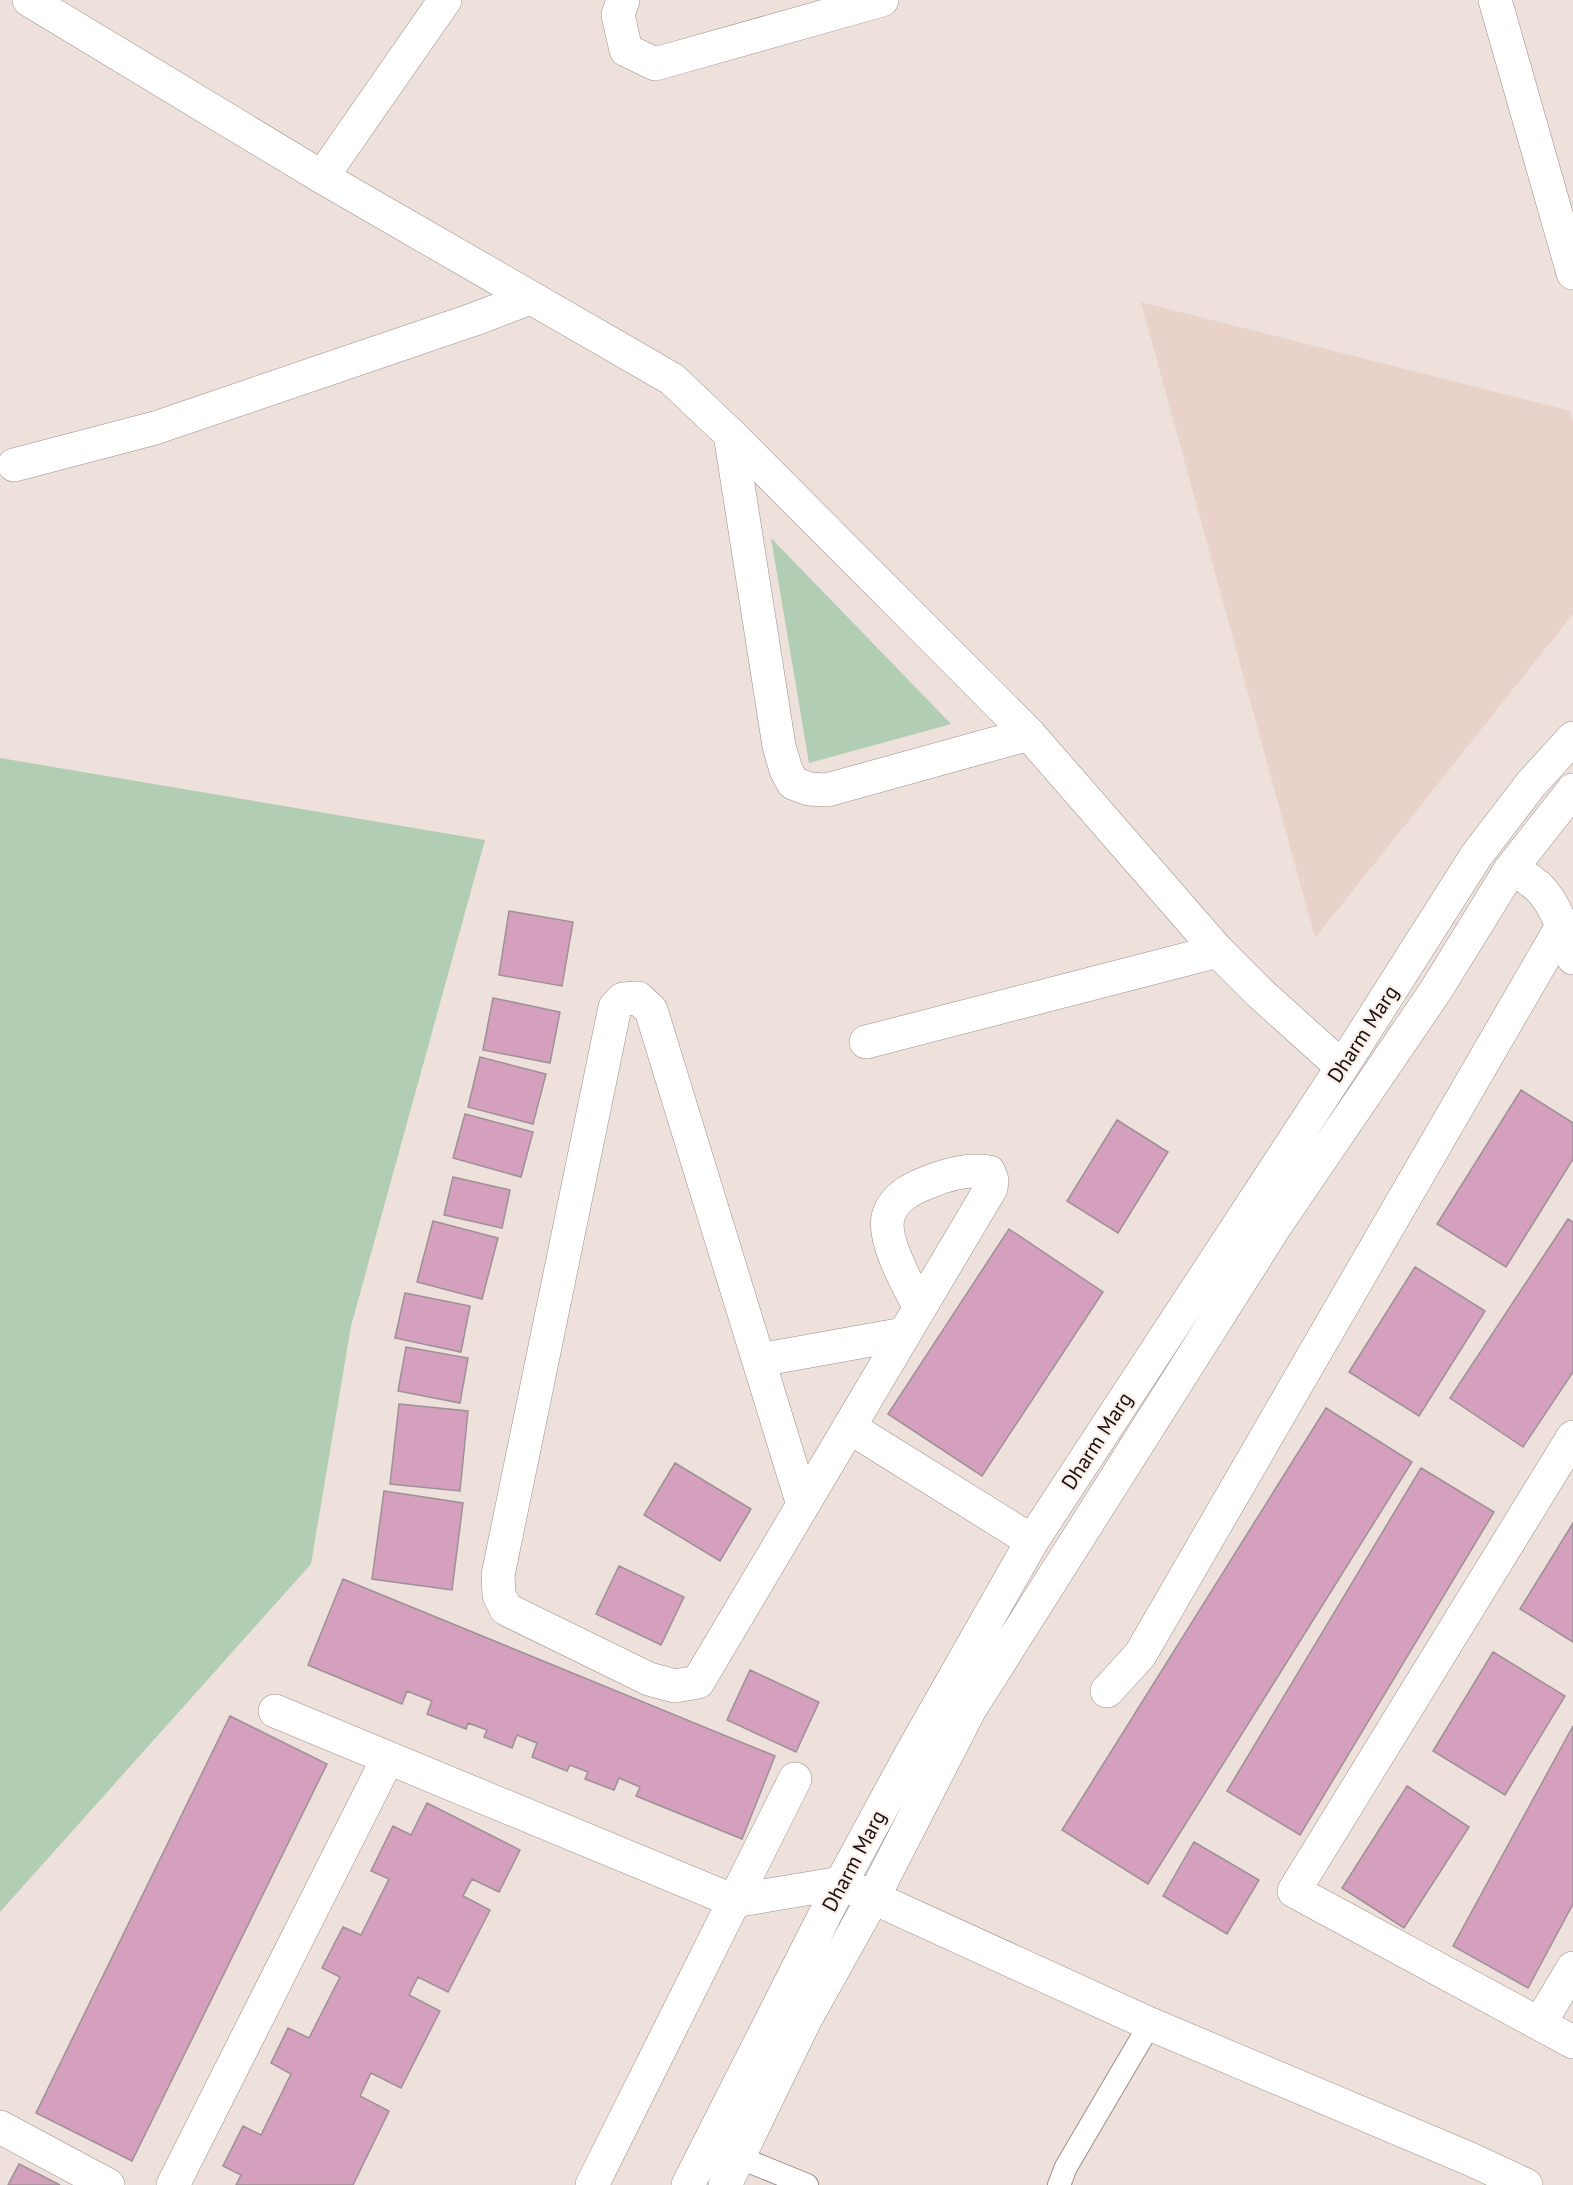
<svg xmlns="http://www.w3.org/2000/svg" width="1573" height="2185" font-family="'PT Sans',sans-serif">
<rect width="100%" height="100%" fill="#eee0db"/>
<!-- built -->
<path fill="#e8d2c9" d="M 1141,302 L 1570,411 L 1573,423 L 1573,614 L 1315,938 Z"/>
<!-- green -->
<path fill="#b1cdb3" d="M 771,538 L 951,724 L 809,763 Z
M 0,758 L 485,840 L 351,1326 L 311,1564 L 0,1912 Z"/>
<!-- building -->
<path fill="#d4a0bd" stroke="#9d9197" stroke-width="1.5" d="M 509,911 L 573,922 L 562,986 L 499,975 Z
M 493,998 L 560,1012 L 550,1063 L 483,1050 Z
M 480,1057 L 546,1074 L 533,1124 L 468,1107 Z
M 1521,1090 L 1573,1123 L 1573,1159 L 1506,1267 L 1437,1224 Z
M 465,1114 L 533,1132 L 521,1177 L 453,1158 Z
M 1117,1120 L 1168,1152 L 1118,1233 L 1067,1201 Z
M 453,1177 L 510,1190 L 502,1228 L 444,1215 Z
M 1568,1219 L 1573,1222 L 1573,1372 L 1523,1447 L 1450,1398 Z
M 433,1221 L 498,1238 L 482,1299 L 417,1282 Z
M 1009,1229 L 1103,1292 L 982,1476 L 888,1414 Z
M 1415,1267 L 1485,1311 L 1419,1416 L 1349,1372 Z
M 405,1293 L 470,1306 L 461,1352 L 395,1338 Z
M 406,1347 L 468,1358 L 460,1403 L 398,1391 Z
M 399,1404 L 468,1411 L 460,1491 L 390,1484 Z
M 1326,1408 L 1412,1462 L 1148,1884 L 1062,1830 Z
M 675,1463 L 751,1509 L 720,1561 L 644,1515 Z
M 1421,1468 L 1494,1512 L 1300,1835 L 1227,1791 Z
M 384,1491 L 463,1503 L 452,1590 L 372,1579 Z
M 1573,1523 L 1573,1642 L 1520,1609 Z
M 619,1566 L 684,1597 L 661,1645 L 596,1614 Z
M 343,1579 L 775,1756 L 742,1839 L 636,1796 L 640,1787 L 619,1778 L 614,1790 L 585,1779 L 588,1772 L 570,1765 L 567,1771 L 532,1757 L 537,1743 L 517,1735 L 512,1748 L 484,1737 L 487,1730 L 468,1723 L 466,1729 L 427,1714 L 432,1701 L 407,1691 L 402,1704 L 308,1665 Z
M 1493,1652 L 1565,1696 L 1505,1795 L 1433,1751 Z
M 750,1670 L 819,1702 L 796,1752 L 727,1720 Z
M 230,1716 L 327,1764 L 132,2161 L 36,2113 Z
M 1573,1726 L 1573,1904 L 1528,1988 L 1453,1946 Z
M 1407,1786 L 1469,1827 L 1404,1928 L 1342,1888 Z
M 427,1803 L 520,1850 L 499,1892 L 472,1879 L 463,1896 L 490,1910 L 448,1992 L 418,1977 L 409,1995 L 440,2011 L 401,2088 L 371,2073 L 360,2096 L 389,2111 L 353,2185 L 236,2185 L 241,2175 L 223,2166 L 243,2126 L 261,2135 L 291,2074 L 271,2063 L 288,2028 L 309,2038 L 340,1977 L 322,1968 L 343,1927 L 361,1935 L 389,1879 L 371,1871 L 393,1826 L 411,1835 Z
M 1194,1842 L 1259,1880 L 1227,1934 L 1163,1896 Z
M 19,2164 L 60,2185 L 8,2185 Z"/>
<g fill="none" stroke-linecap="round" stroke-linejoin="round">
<defs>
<path id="lane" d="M 738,2157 L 807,2185
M 1059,2185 L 1066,2167 L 1150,2024"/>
<path id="street" d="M 623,0 L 618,15 L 626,50 L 655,64 L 882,0
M 322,177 L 445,0
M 730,434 L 779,746 L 786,770 L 793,783 L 809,789 L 827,790 L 1029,734
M 14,465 L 155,428 L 475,319 L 530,298
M 1510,870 C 1517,873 1525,876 1531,881 C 1555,897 1564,933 1573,958
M 866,1042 L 1218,951
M 760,1360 L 904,1334
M 849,1427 L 1032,1541
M 1573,1437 L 1294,1891 L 1573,2042
M 803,1505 L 651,1010 L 638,998 L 623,999 L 615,1007 L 498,1575 L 499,1595 L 506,1609 L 649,1679 L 675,1686 L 698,1682 L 991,1188 L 992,1180 L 989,1172 C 968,1168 945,1175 926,1183 C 911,1189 895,1197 889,1214 C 880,1237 909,1287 920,1308
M 1107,1691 L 1140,1655 L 1562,926
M 275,1711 L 734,1901 L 841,1883 L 1150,2024 L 1470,2159 L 1526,2185
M 1540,2023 L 1573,1968
M 0,2127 L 108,2185
M 173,2185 L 388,1758
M 592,2185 L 795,1779"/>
<path id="secondary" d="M 29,0 L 322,177 L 672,379 L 730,434 L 1029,734 L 1218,951 L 1261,994 L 1342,1067
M 1495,0 L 1573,273
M 688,2185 L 841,1883 L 911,1754 L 1032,1541 L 1342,1067 L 1476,856 L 1531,784 L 1573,738
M 725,2185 L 805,2020 L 873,1898 L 970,1709 L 1276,1225 L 1436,990 L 1510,870 L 1573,790"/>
</defs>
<!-- lane casing -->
<use href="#lane" stroke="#9c8f8a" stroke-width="24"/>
<!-- street casing -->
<use href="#street" stroke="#9c8f8a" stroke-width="34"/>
<!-- secondary casing -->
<use href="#secondary" stroke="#9c8f8a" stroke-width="34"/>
<!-- lane -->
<use href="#lane" stroke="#fff" stroke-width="22"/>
<!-- street -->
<use href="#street" stroke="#fff" stroke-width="33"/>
<!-- secondary -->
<use href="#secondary" stroke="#fff" stroke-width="33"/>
</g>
<g text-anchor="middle" stroke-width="4.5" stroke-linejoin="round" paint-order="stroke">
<!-- street labels -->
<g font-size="21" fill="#16110f" stroke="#fceee8">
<text transform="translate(1363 1034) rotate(-57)" y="7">Dharm Marg</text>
<text transform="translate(1097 1441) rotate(-57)" y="7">Dharm Marg</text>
<text transform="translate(854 1861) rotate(-62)" y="7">Dharm Marg</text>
</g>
</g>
</svg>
